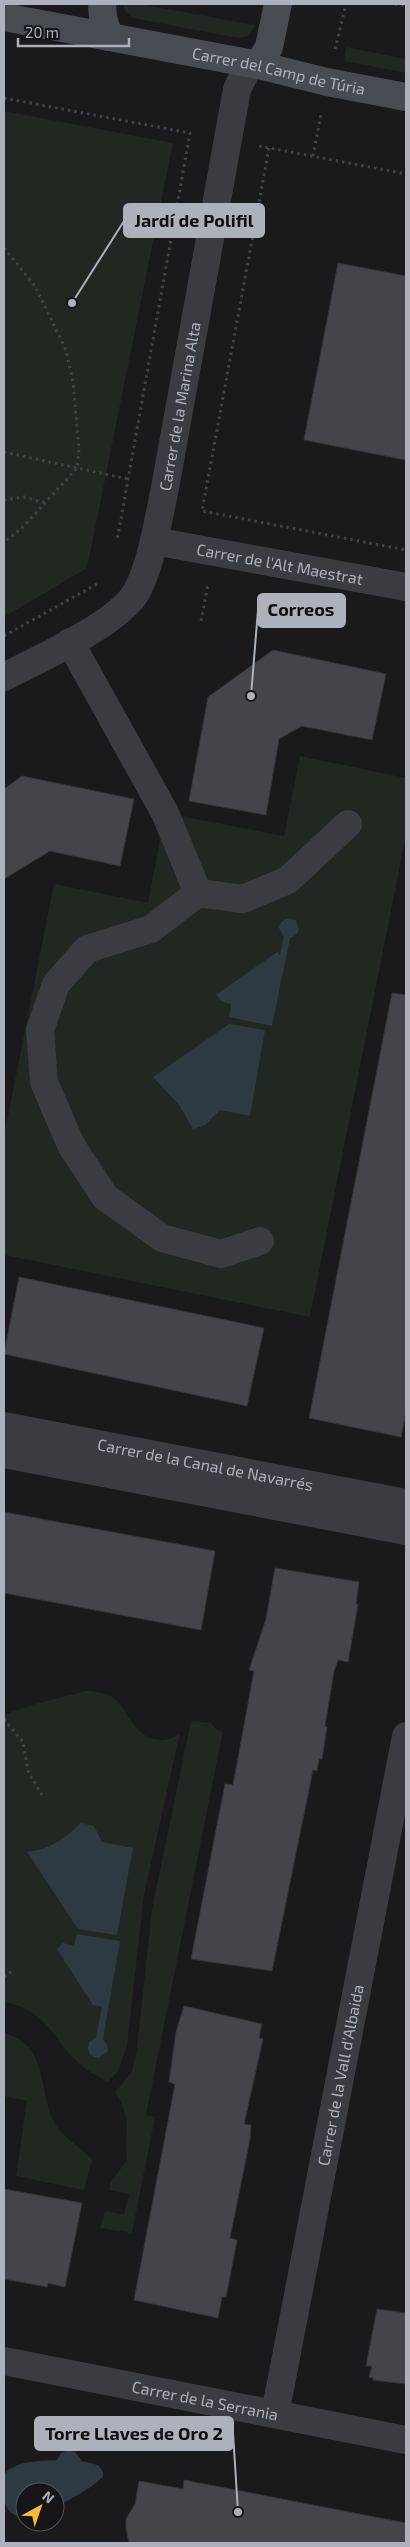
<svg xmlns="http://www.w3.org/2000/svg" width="410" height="2547" font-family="'Exo 2',sans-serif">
<rect width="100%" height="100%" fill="#1a1a1d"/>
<!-- green -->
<path fill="#202821" d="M 123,4 L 139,4 L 255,25 L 248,36 L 238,38 L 133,18 L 125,11 Z
M 346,47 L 406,59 L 406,73 L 344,61 Z
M 4,111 L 173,143 L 87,568 L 4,617 Z
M 300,756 L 406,778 L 406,835 L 310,1317 L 4,1255 L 4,1136 L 54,884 L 148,903 L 165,813 L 284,836 Z
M 86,1691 C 96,1692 107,1692 115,1699 C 123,1705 125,1714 131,1721 C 143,1739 162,1747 180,1733 L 144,1895 L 127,2045 L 118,2071 L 108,2082 C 99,2077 90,2073 82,2066 C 52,2041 49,2010 4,2002 L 4,1715 L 35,1704 Z
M 191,1721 L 211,1723 L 217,1730 L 223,1731 L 146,2115 L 155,2117 L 132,2233 L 100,2228 L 105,2211 L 124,2215 L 129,2194 L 109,2190 L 111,2182 L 127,2160 C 124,2131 133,2119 115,2092 L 132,2072 L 137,2048 L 152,1909 Z
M 4,2033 C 49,2045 38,2090 54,2122 C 63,2139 80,2146 92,2159 L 84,2190 L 16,2176 L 27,2101 L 4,2096 Z"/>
<!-- water -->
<path fill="#2f3941" d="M 286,919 L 296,920 L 299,930 L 296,935 L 290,938 L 272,1026 L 229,1017 L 231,1004 L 221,1001 L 216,995 L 277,952 L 280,955 L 284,937 L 279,928 L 281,922 Z
M 229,1024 L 265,1030 L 250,1116 L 220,1110 L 205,1125 L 193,1129 L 179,1105 L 153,1077 Z
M 81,1823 L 94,1826 L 102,1842 L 133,1848 L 117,1935 L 78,1929 L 27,1852 C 48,1850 66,1838 81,1823 Z
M 77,1934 L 120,1941 L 103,2039 L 107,2044 L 108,2051 L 98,2058 L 90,2055 L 88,2048 L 89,2042 L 96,2038 L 102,2007 L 93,2005 L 57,1949 L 63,1943 L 74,1946 Z
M 68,2450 L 75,2452 L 82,2461 L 98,2465 L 103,2472 L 103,2477 L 91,2487 L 55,2508 L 55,2492 L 25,2492 L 25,2517 C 0,2516 4,2494 4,2475 C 15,2460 40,2461 57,2460 L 61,2453 Z"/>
<!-- building -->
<path fill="#44454a" stroke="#343439" d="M 338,263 L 406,276 L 406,460 L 304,440 Z
M 273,650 L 386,674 L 372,740 L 302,726 L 279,739 L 266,815 L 189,801 L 208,697 Z
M 22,776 L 134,799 L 120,866 L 50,851 L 4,879 L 4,789 Z
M 392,993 L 406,995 L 406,1412 L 401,1437 L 309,1418 Z
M 19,1277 L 264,1328 L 247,1406 L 4,1354 Z
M 4,1512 L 215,1551 L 201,1630 L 4,1593 Z
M 275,1568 L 359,1582 L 356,1604 L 358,1604 L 348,1662 L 338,1660 L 334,1671 L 325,1726 L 327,1727 L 322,1759 L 319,1759 L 317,1771 L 313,1770 L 272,1971 L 191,1959 L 225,1784 L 233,1785 L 254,1671 L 249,1670 L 266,1619 Z
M 184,2006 L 262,2024 L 259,2038 L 263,2039 L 244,2124 L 251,2125 L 250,2139 L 230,2238 L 237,2240 L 226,2297 L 222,2297 L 218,2318 L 134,2300 L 175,2084 L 169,2082 L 176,2032 Z
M 4,2189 L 82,2203 L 65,2287 L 48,2283 L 47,2287 L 4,2279 Z
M 377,2309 L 406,2313 L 406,2384 L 373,2380 L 373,2378 L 369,2377 L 372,2366 L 366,2366 Z
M 184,2480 L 406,2523 L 406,2543 L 129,2543 L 126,2528 L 126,2519 L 135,2504 L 139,2481 L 183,2489 Z"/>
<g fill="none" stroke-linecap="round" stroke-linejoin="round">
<!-- path -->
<path stroke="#414349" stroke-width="3" stroke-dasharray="2.5 4" stroke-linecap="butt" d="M 395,4 L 406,6
M 335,49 L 346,4
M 4,98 L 190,133 L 117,541
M 259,146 L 406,174
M 269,148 L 202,511 L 406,550
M 313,156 L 321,114
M 4,248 L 35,286 L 66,350 L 73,382 L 79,449 L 77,468 L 23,527 L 4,542
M 4,452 L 128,479
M 4,500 L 24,497 L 46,503
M 201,621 L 208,584
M 4,636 L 97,584
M 4,1719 L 23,1742 L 28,1771 L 43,1797
M 4,1977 L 13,1970"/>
<!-- street -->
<g stroke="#3b3c42" stroke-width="28">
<path id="s1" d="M 154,541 L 406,587"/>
<path d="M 70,642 L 165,813 L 198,893"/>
<path id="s2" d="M 4,677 C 37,660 120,623 137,591 C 152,563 158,520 165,488 L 237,89 L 250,64"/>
<path d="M 260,1241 L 221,1254 L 162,1238 L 105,1197 L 71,1145 L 44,1082 L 40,1030 L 56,984 L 87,949 L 151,929 L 198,893 L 243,899 L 288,880 L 348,824"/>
<path id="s3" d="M 4,1426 L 406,1503"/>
<path d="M 4,1454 L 406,1531"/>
<path id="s4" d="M 4,2361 L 406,2440"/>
<path id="s5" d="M 275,2414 L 406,1736"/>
</g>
<!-- secondary -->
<g stroke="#494b52" stroke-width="28">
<path d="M 102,4 L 103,18 L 109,37"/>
<path id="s6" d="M 4,17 L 258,65 L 327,82 L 406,97"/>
<path d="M 258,65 L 269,47 L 278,4"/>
</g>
</g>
<g text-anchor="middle" stroke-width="4.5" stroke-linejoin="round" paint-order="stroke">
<!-- street labels -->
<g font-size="16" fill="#acb1bc" stroke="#151518">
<text dy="6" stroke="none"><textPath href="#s6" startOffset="280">Carrer del Camp de Túria</textPath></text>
<text dy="6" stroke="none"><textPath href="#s2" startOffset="350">Carrer de la Marina Alta</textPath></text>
<text dy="6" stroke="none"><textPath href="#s1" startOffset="128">Carrer de l'Alt Maestrat</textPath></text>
<text dy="6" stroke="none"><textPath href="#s3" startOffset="205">Carrer de la Canal de Navarrés</textPath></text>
<text dy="6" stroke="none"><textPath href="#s5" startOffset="345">Carrer de la Vall d'Albaida</textPath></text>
<text dy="6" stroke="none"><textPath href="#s4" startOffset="205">Carrer de la Serrania</textPath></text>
</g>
</g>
<!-- callouts -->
<path fill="none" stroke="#acb1bc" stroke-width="2" d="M72 303L124 221M251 696L258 610M238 2512L233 2433"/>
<g fill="#acb1bc" stroke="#151518" stroke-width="2">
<circle cx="72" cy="303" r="5"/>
<circle cx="251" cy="696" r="5"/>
<circle cx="238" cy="2512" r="5"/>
</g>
<g fill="#acb1bc" stroke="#acb1bc" stroke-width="2">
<rect x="124" y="204" width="140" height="33" rx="5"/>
<rect x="258" y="594" width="87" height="33" rx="5"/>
<rect x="35" y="2417" width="198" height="33" rx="5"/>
</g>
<g font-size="18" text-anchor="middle" font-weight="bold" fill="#111">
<text x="194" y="227">Jardí de Polifil</text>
<text x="301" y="616">Correos</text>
<text x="134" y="2440">Torre Llaves de Oro 2</text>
</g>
<!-- border -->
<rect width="410" height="2547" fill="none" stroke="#acb1bc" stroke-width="10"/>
<!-- north arrow -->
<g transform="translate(40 2507) rotate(40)"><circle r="24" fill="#151518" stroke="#51535a"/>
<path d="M0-4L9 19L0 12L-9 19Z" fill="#f8bb37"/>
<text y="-8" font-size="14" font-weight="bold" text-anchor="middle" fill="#acb1bc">N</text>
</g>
<!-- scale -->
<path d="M18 38v8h111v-8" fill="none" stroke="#acb1bc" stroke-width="2.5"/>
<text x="25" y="38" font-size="15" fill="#acb1bc" stroke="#151518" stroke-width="4" paint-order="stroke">20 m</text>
</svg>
